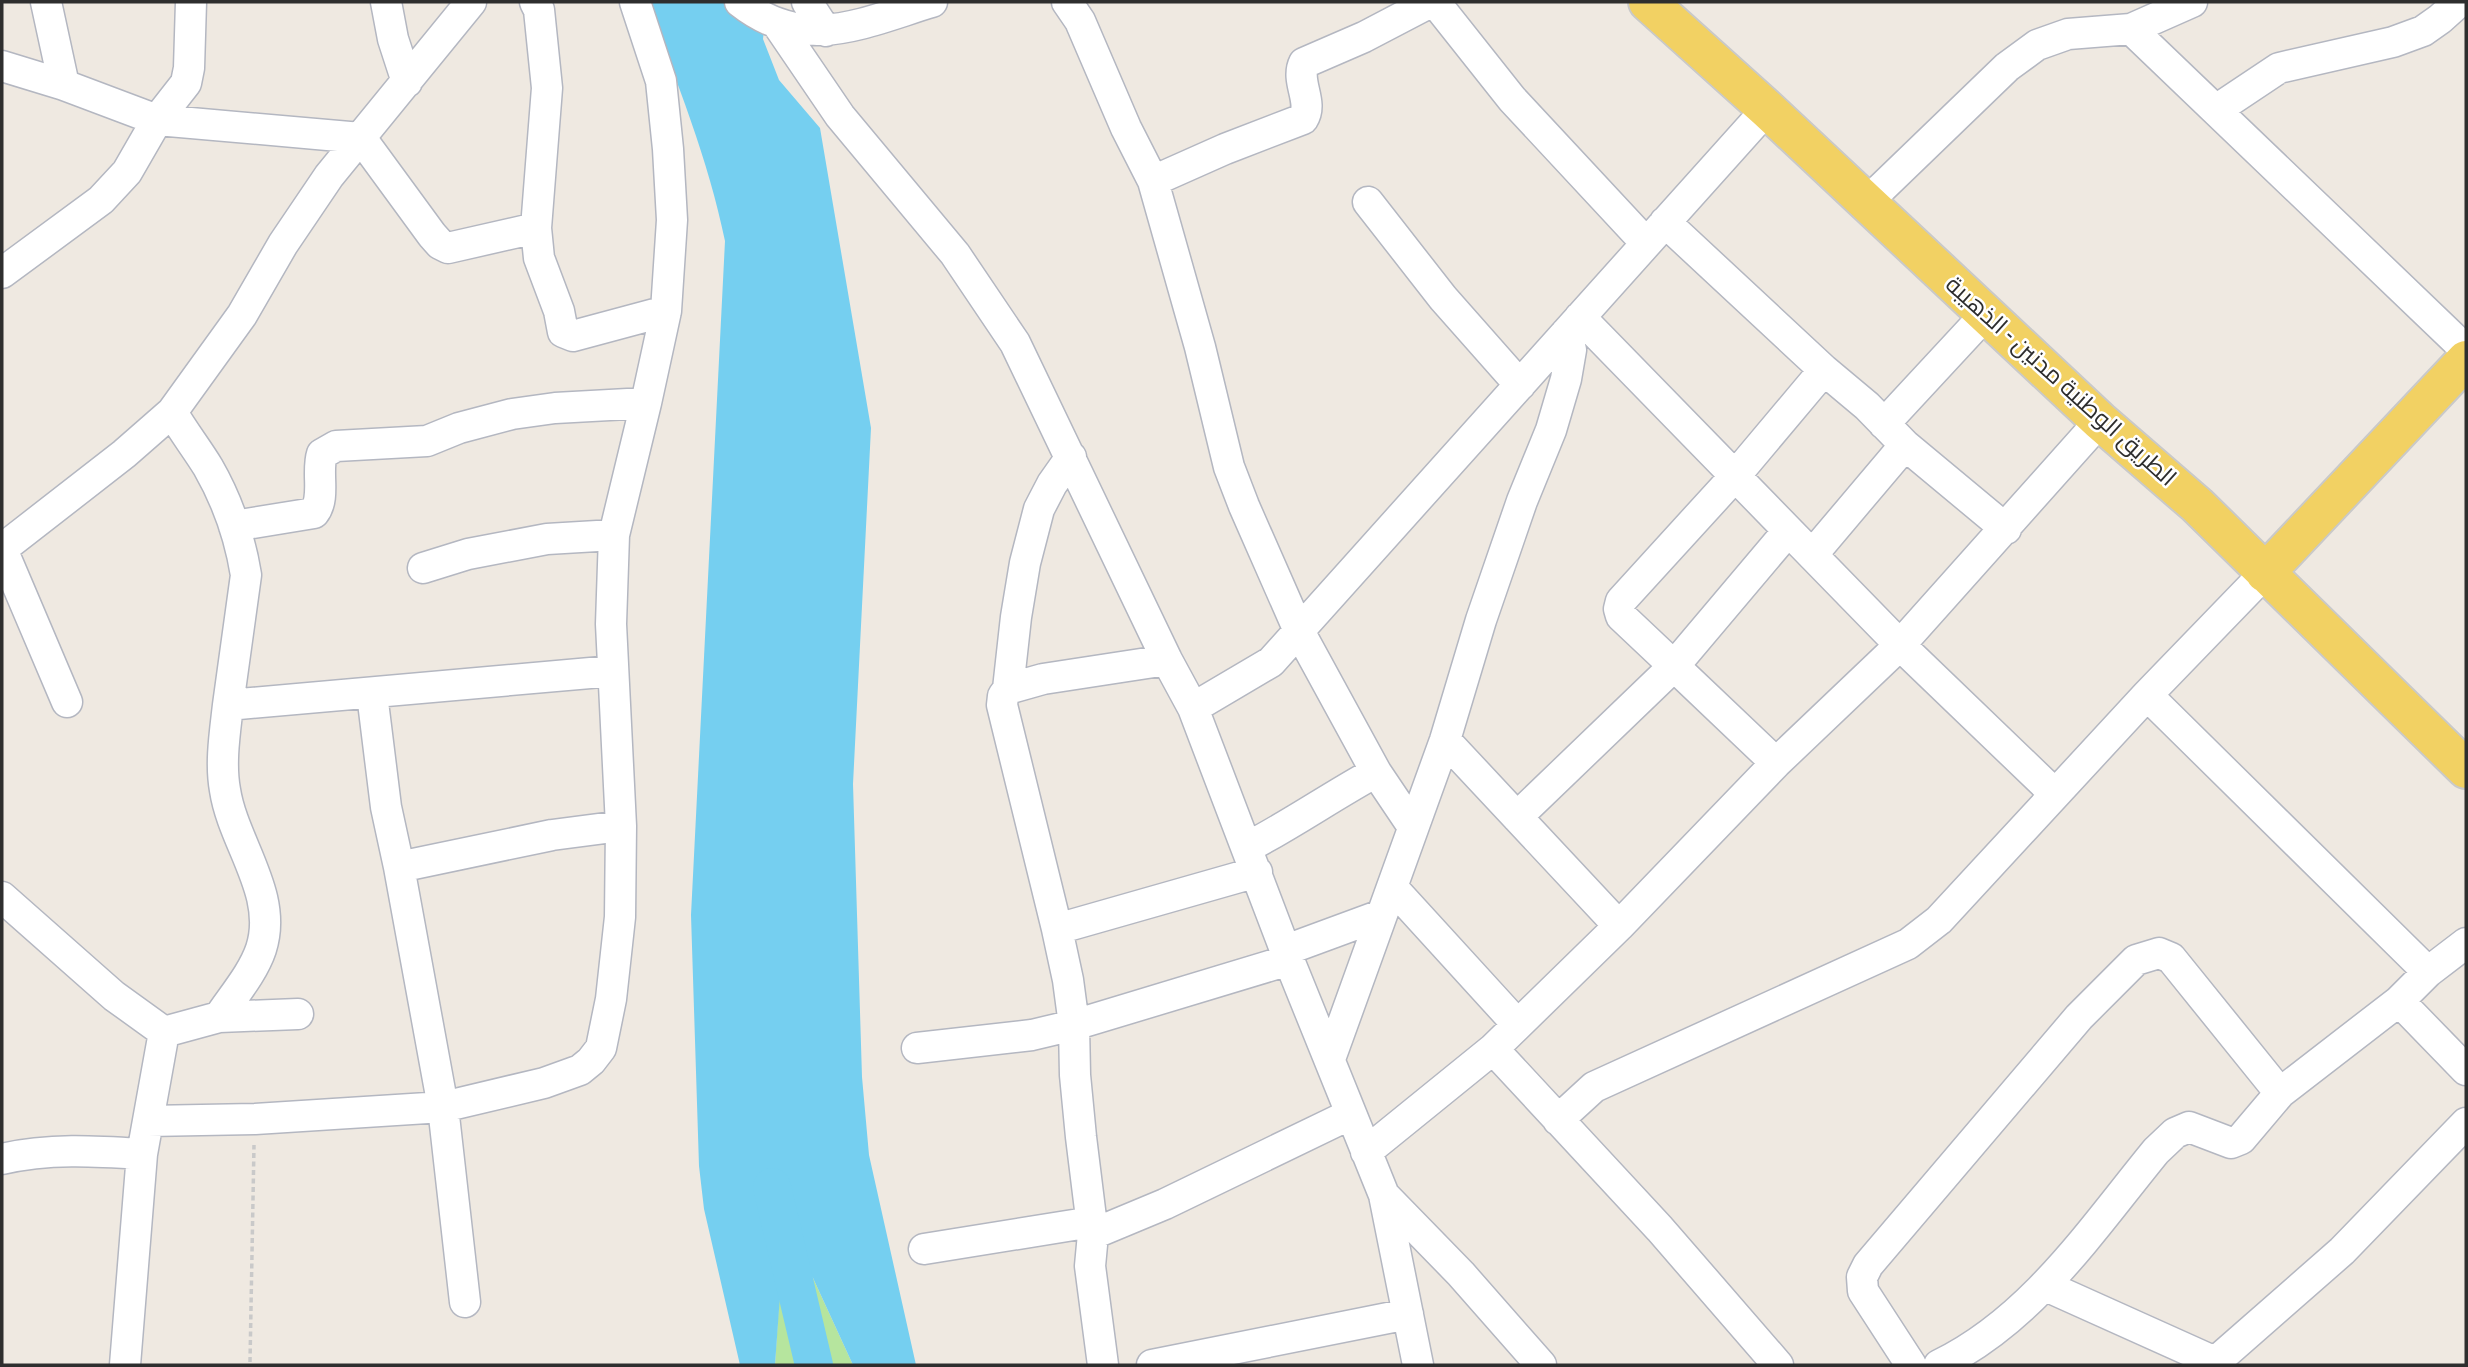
<svg xmlns="http://www.w3.org/2000/svg" width="2468" height="1367" font-family="'Roboto Condensed',Cairo,sans-serif">
<rect width="100%" height="100%" fill="#efe9e1"/>
<!-- green -->
<path fill="#b6e59e" d="M 783,1239 L 813,1278 L 853,1365 L 775,1365 Z"/>
<!-- water -->
<path fill="#75cff0" d="M 646,2 L 767,2 L 763,39 L 779,80 L 820,128 L 871,428 L 853,784 L 862,1077 L 869,1155 L 916,1365 L 853,1365 L 813,1278 L 784,1240 L 775,1365 L 740,1365 L 704,1209 L 699,1166 L 691,915 L 725,241 C 709,162 676,78 646,2 Z"/>
<g fill="none" stroke-linecap="round" stroke-linejoin="round">
<!-- river -->
<path stroke="#75cff0" stroke-width="38" d="M 772,1187 L 814,1365"/>
<defs>
<path id="minor" d="M 46,2 L 64,85 L 157,120 L 361,138 L 432,235 L 440,244 L 448,248 L 536,228
M 386,2 L 393,39 L 407,82
M 535,2 L 539,10 L 547,88 L 536,228 L 539,258 L 559,311 L 563,332 L 573,336 L 666,311
M 740,2 C 805,53 862,23 932,2
M 807,2 L 826,31
M 1067,2 L 1080,21 L 1126,128 L 1153,181 L 1200,347 L 1229,467 L 1244,506 L 1299,631 L 1376,772 L 1413,827
M 1435,2 L 1512,99 L 1646,243
M 778,25 L 840,116 L 955,254 L 1015,343 L 1167,660 L 1193,708 L 1289,960 L 1384,1195 L 1418,1365
M 2131,29 L 2466,350
M 2,66 L 64,85
M 2216,110 L 2279,68 L 2393,42 L 2423,31 L 2440,19 L 2459,2
M 1153,181 L 1225,149 L 1303,119 C 1314,102 1295,81 1304,63 L 1364,37 L 1431,2
M 1368,202 L 1443,298 L 1520,385
M 1867,202 L 2007,67 L 2037,45 L 2068,34 L 2131,29 L 2192,2
M 1665,222 L 1824,370 L 1867,406 L 1905,445 L 2006,529
M 2,273 L 101,200 L 127,172 L 157,120 L 186,83 L 189,68 L 191,2
M 1580,317 L 1900,645 L 2055,794
M 172,412 C 183,431 197,449 208,467 C 227,500 240,538 246,575 L 228,705 L 613,671
M 1884,424 L 1986,314
M 234,526 L 314,513 C 326,498 316,472 322,454 L 336,446 L 427,441 L 459,428 L 512,414 L 555,408 L 646,403
M 2,549 L 124,454 L 172,412 L 242,315 L 283,244 L 329,176 L 471,2
M 2,549 L 67,702
M 1812,555 L 1905,445
M 423,568 L 468,554 L 547,539 L 614,535
M 1008,689 L 1016,617 L 1025,563 L 1039,509 L 1052,484 L 1071,457
M 2147,695 L 2428,972
M 1193,708 L 1271,662 L 1767,109
M 1445,740 L 1619,926
M 1776,763 L 1674,666 L 1788,531
M 1517,817 L 1674,666 L 1621,616 L 1619,609 L 1621,601 L 1735,476 L 1824,370
M 1248,847 C 1292,824 1332,796 1376,772
M 399,867 L 552,835 L 621,826
M 1392,887 L 1517,1024
M 2,897 L 114,996 L 164,1032
M 1057,929 L 1257,872
M 1286,950 L 1381,915
M 2399,1001 L 2466,1070
M 219,1017 L 298,1014
M 917,1048 L 1032,1035 L 1074,1025 L 1289,960
M 1493,1049 L 1660,1229 L 1778,1365
M 1330,1059 L 1445,740 L 1481,620 L 1522,501 L 1551,430 L 1566,379 L 1571,350 L 1566,333
M 1558,1120 L 1594,1087 L 1908,944 L 1939,920 L 2147,695 L 2265,573
M 148,1121 L 255,1119 L 443,1107 L 399,867 L 386,807 L 372,694
M 1366,1152 L 1493,1049 L 1619,926 L 1776,763 L 1900,645 L 2100,421
M 2,1159 C 48,1148 95,1151 142,1154 L 164,1032 L 219,1017 C 233,996 253,973 261,949 C 279,894 233,843 225,790 C 220,763 225,732 228,705
M 1384,1195 L 1461,1274 L 1541,1365
M 1093,1234 L 1165,1204 L 1351,1114
M 924,1249 L 1092,1222
M 2046,1286 L 2215,1362
M 465,1302 L 443,1107 L 544,1083 L 580,1070 L 591,1061 L 601,1048 L 611,999 L 620,917 L 621,826 L 611,624 L 614,535 L 646,403 L 666,311 L 672,220 L 668,149 L 661,81 L 635,2
M 125,1365 L 142,1154
M 1103,1365 L 1090,1266 L 1093,1234 L 1081,1137 L 1075,1075 L 1074,1025 L 1068,980 L 1057,929 L 1002,705 L 1003,696 L 1008,689 L 1043,679 L 1167,660
M 1152,1365 L 1408,1314
M 1911,1365 L 1863,1291 L 1862,1277 L 1868,1265 L 2079,1017 L 2136,960 L 2159,953 L 2171,958 L 2280,1093
M 1939,1365 C 2032,1320 2092,1229 2156,1151 L 2175,1133 L 2189,1127 L 2231,1143 L 2241,1139 L 2280,1093 L 2399,1001 L 2428,972 L 2466,943
M 2212,1365 L 2342,1251 L 2466,1123"/>
<path id="major" d="M 1648,2 L 1767,109 L 2100,421 L 2197,505 L 2466,769
M 2265,573 L 2466,360"/>
</defs>
<!-- minor casing -->
<use href="#minor" stroke="#b4b7c1" stroke-width="33"/>
<!-- major casing -->
<use href="#major" stroke="#c9c9c9" stroke-width="42"/>
<!-- path -->
<path stroke="#c9c9c9" stroke-width="3.5" stroke-dasharray="5 3.5" stroke-linecap="butt" d="M 250,1362 L 254,1145"/>
<!-- minor -->
<use href="#minor" stroke="#fff" stroke-width="30"/>
<!-- major -->
<use href="#major" stroke="#f2d163" stroke-width="38"/>
</g>
<g text-anchor="middle" stroke-width="5" stroke-linejoin="round" paint-order="stroke">
<!-- street labels -->
<g font-size="24" fill="#2e2e2e" stroke="#fff">
<text transform="translate(2061 381) rotate(42)" y="8">الطريق الوطنية مدنين - الذهيبة</text>
</g>
</g>
<!-- border -->
<rect width="2468" height="1367" fill="none" stroke="#2e2e2e" stroke-width="7"/>
</svg>
